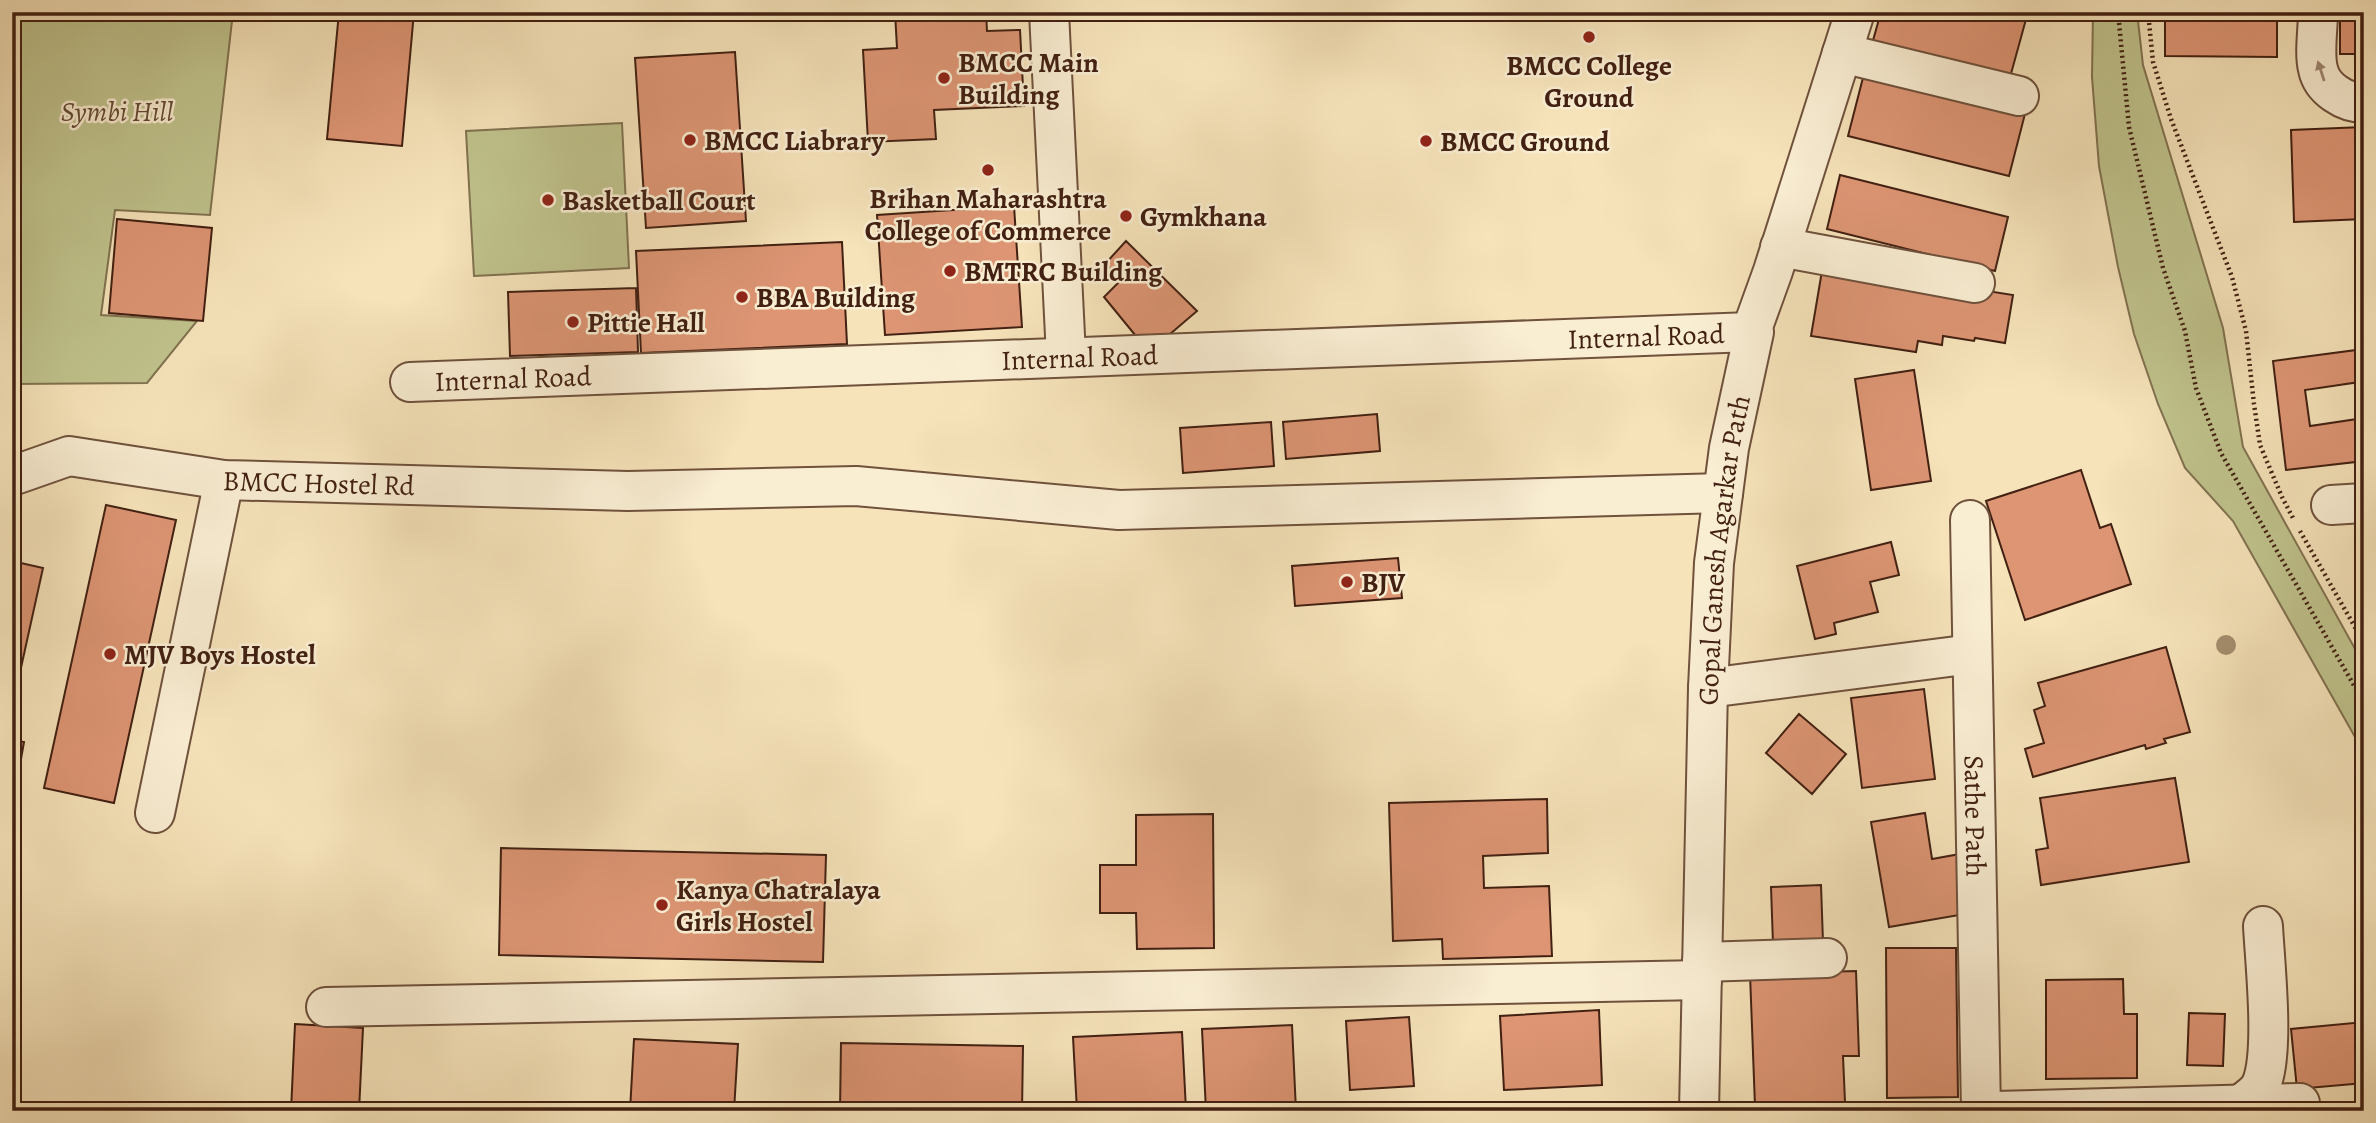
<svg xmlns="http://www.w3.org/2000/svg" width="2376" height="1123" font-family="Alegreya,serif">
<rect width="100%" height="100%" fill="#f6e3ba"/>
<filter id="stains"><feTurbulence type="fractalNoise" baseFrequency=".00286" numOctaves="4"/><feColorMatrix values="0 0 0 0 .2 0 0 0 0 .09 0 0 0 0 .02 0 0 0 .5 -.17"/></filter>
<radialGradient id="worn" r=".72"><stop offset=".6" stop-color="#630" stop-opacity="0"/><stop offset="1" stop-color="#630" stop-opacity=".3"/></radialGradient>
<!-- green -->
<path fill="#c0c38d" stroke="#817250" stroke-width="2" d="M 12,12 L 233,12 L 210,215 L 115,210 L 101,315 L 197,321 L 147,383 L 12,384 Z
M 2093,12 L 2137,12 L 2143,65 L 2223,328 L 2243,447 L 2364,665 L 2364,753 L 2233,521 L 2185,468 L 2158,404 L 2134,334 L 2118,267 L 2099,166 L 2092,77 Z
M 622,123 L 629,268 L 474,276 L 466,131 Z"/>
<!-- building -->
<path fill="#dd9574" stroke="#422012" stroke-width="2" d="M 339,12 L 414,12 L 402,146 L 327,139 Z
M 895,12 L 986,12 L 987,31 L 1020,30 L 1024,106 L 934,110 L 936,139 L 868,142 L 863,50 L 897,48 Z
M 1881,12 L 2028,12 L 2009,81 L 1872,44 Z
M 2165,12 L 2277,12 L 2277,57 L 2165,56 Z
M 2340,12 L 2364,12 L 2364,54 L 2340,54 Z
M 735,52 L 746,221 L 646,228 L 635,58 Z
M 1866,66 L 2027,106 L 2009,176 L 1848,136 Z
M 2363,127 L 2364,219 L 2294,222 L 2291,130 Z
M 1840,175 L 2008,217 L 1995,271 L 1827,229 Z
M 1014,206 L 1022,327 L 885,335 L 877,215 Z
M 117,219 L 212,228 L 203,321 L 109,313 Z
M 1126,241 L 1197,311 L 1149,352 L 1104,297 L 1121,280 L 1105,264 Z
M 842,242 L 847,344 L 641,353 L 636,251 Z
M 1823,265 L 2013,295 L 2005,343 L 1975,338 L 1974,341 L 1943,336 L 1942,345 L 1918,341 L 1916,352 L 1811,336 Z
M 636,288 L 638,352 L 510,356 L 508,292 Z
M 2364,349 L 2364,407 L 2360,382 L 2305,390 L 2310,426 L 2364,418 L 2364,461 L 2286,470 L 2273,361 Z
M 1914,370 L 1931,481 L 1871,490 L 1855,379 Z
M 1377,414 L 1380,451 L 1286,459 L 1283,422 Z
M 1271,422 L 1274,466 L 1183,473 L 1180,428 Z
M 2081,470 L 2100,528 L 2111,524 L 2131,584 L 2025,620 L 1986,501 Z
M 106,505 L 176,520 L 114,803 L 44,788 Z
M 1891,542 L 1899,575 L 1870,582 L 1878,612 L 1834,623 L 1836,634 L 1815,639 L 1797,566 Z
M 1398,558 L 1402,598 L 1295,606 L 1292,566 Z
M 12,561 L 43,568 L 15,695 L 12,694 Z
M 2166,647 L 2190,732 L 2164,739 L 2166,743 L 2146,749 L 2145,745 L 2033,777 L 2025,749 L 2044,743 L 2034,710 L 2045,706 L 2038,683 Z
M 1924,689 L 1935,779 L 1862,788 L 1851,698 Z
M 1799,714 L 1846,754 L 1812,794 L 1766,753 Z
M 12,740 L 24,742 L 12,810 Z
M 2175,778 L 2189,862 L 2041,885 L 2036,850 L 2048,848 L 2040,798 Z
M 1547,799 L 1548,853 L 1483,856 L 1484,888 L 1549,886 L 1552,956 L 1443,959 L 1442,939 L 1393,941 L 1389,803 Z
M 1925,813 L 1932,859 L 1960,854 L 1971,913 L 1889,927 L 1871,822 Z
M 1213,814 L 1214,948 L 1137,949 L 1136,913 L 1100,913 L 1100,865 L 1136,865 L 1136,815 Z
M 501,848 L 826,855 L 823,962 L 499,955 Z
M 1821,885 L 1823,942 L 1773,944 L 1771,887 Z
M 1886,948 L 1956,948 L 1958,1097 L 1887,1098 Z
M 1856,971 L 1859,1056 L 1843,1056 L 1845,1102 L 1755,1106 L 1750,974 Z
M 2123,979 L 2124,1014 L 2137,1014 L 2137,1078 L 2046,1079 L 2046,980 Z
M 1599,1010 L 1602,1085 L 1504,1090 L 1500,1016 Z
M 2189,1013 L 2225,1014 L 2223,1066 L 2187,1065 Z
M 1409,1017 L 1414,1086 L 1350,1090 L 1346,1021 Z
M 2364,1022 L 2364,1083 L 2297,1089 L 2291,1029 Z
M 295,1024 L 363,1028 L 359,1111 L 291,1111 Z
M 1292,1025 L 1296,1111 L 1206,1111 L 1202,1029 Z
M 1182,1032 L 1186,1110 L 1077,1111 L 1073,1037 Z
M 634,1039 L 738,1044 L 734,1111 L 630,1111 Z
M 841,1043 L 1023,1046 L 1022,1111 L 840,1111 Z"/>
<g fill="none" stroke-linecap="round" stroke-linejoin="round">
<defs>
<g id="minor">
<path d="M 1049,12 L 1066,356"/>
<path d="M 2318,12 C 2318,29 2314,54 2318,69 C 2322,89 2345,103 2364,103"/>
<path d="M 1842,53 L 2019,96"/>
<path d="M 1780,247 L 1975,283"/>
<path id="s1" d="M 410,382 L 1751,332"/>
<path id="s2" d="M 12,476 L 69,456 L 224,480 L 628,491 L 856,486 L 1119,510 L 1723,493"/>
<path d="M 2331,505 L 2364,503"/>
<path id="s3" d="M 1970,520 L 1981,1111"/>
<path d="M 1708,688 L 1972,654"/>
<path d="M 155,813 L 224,480"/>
<path d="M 1702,962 L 1827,958"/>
<path d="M 326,1007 L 1702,980"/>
<path d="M 2241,1104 C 2248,1099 2257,1093 2261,1085 C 2275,1053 2265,964 2263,926"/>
<path id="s4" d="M 1699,1111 L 1708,688 L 1714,563 L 1729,448 L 1754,332 L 1751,332 L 1773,271 L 1855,12"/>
<path d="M 1995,1111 L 2300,1103"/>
</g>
</defs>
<!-- minor casing -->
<use href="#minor" stroke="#6f513c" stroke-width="42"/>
<!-- path -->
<path stroke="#422012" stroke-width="4.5" stroke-dasharray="2 3.5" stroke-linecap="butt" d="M 2118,12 L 2129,127 L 2163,268 L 2185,331 L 2196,388 L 2221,453 L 2364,703
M 2148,12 L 2153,62 L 2171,119 L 2232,277 L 2246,331 L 2254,404 L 2260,445 L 2282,497 L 2294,520
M 2300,531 L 2364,643"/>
<!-- minor -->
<use href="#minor" stroke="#f9edd2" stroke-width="38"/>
</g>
<!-- trees -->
<circle fill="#a58e6f" cx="2226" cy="645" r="10"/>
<!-- one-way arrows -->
<defs><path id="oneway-solid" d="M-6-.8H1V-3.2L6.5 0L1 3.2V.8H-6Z" transform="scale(1.75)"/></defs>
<use fill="#9e8672" href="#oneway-solid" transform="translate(2321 71) rotate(-108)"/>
<!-- markers -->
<g fill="#8f2418" stroke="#f9edd2" stroke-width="2.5">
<circle cx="1589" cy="37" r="7"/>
<circle cx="944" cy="78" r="7"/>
<circle cx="690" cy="140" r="7"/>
<circle cx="1426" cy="141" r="7"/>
<circle cx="988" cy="170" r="7"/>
<circle cx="548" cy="200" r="7"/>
<circle cx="1126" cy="216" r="7"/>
<circle cx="950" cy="271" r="7"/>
<circle cx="742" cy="297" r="7"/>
<circle cx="573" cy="322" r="7"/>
<circle cx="1347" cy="582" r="7"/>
<circle cx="110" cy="654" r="7"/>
<circle cx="662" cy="905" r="7"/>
</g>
<g text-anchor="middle" stroke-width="5" stroke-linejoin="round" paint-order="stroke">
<!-- poi labels -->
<g font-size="28" font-weight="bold" fill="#422012" stroke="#f9edd2" text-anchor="start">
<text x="958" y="72">BMCC Main<tspan x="958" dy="32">Building</tspan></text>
<text x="1589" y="75" text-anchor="middle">BMCC College<tspan x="1589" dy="32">Ground</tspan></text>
<text x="704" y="150">BMCC Liabrary</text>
<text x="1440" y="151">BMCC Ground</text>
<text x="988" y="208" text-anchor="middle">Brihan Maharashtra<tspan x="988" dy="32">College of Commerce</tspan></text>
<text x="562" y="210">Basketball Court</text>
<text x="1140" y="226">Gymkhana</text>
<text x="964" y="281">BMTRC Building</text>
<text x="756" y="307">BBA Building</text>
<text x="587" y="332">Pittie Hall</text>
<text x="1361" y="592">BJV</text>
<text x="124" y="664">MJV Boys Hostel</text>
<text x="676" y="899">Kanya Chatralaya<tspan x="676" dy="32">Girls Hostel</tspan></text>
</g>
<!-- park labels -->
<g font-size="28" font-style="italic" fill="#624931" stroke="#f9edd2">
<text x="117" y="121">Symbi Hill</text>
</g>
<!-- street labels -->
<g font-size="28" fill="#422012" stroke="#f9edd2">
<text dy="10" stroke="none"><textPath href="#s1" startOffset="1237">Internal Road</textPath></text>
<text dy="10" stroke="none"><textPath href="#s1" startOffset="670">Internal Road</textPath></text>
<text dy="10" stroke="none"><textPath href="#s1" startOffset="103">Internal Road</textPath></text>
<text dy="10" stroke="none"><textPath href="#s2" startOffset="312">BMCC Hostel Rd</textPath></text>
<text dy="10" stroke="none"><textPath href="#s4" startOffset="562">Gopal Ganesh Agarkar Path</textPath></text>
<text dy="10" stroke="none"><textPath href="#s3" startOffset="296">Sathe Path</textPath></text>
</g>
</g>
<!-- margin -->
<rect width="2376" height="1123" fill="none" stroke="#f6e3ba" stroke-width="42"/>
<rect x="14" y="14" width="2348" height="1095" fill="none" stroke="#422012" stroke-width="3.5"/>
<rect x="21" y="21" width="2334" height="1081" fill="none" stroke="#422012" stroke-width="2"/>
<rect width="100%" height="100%" filter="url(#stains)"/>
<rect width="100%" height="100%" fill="url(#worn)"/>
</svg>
